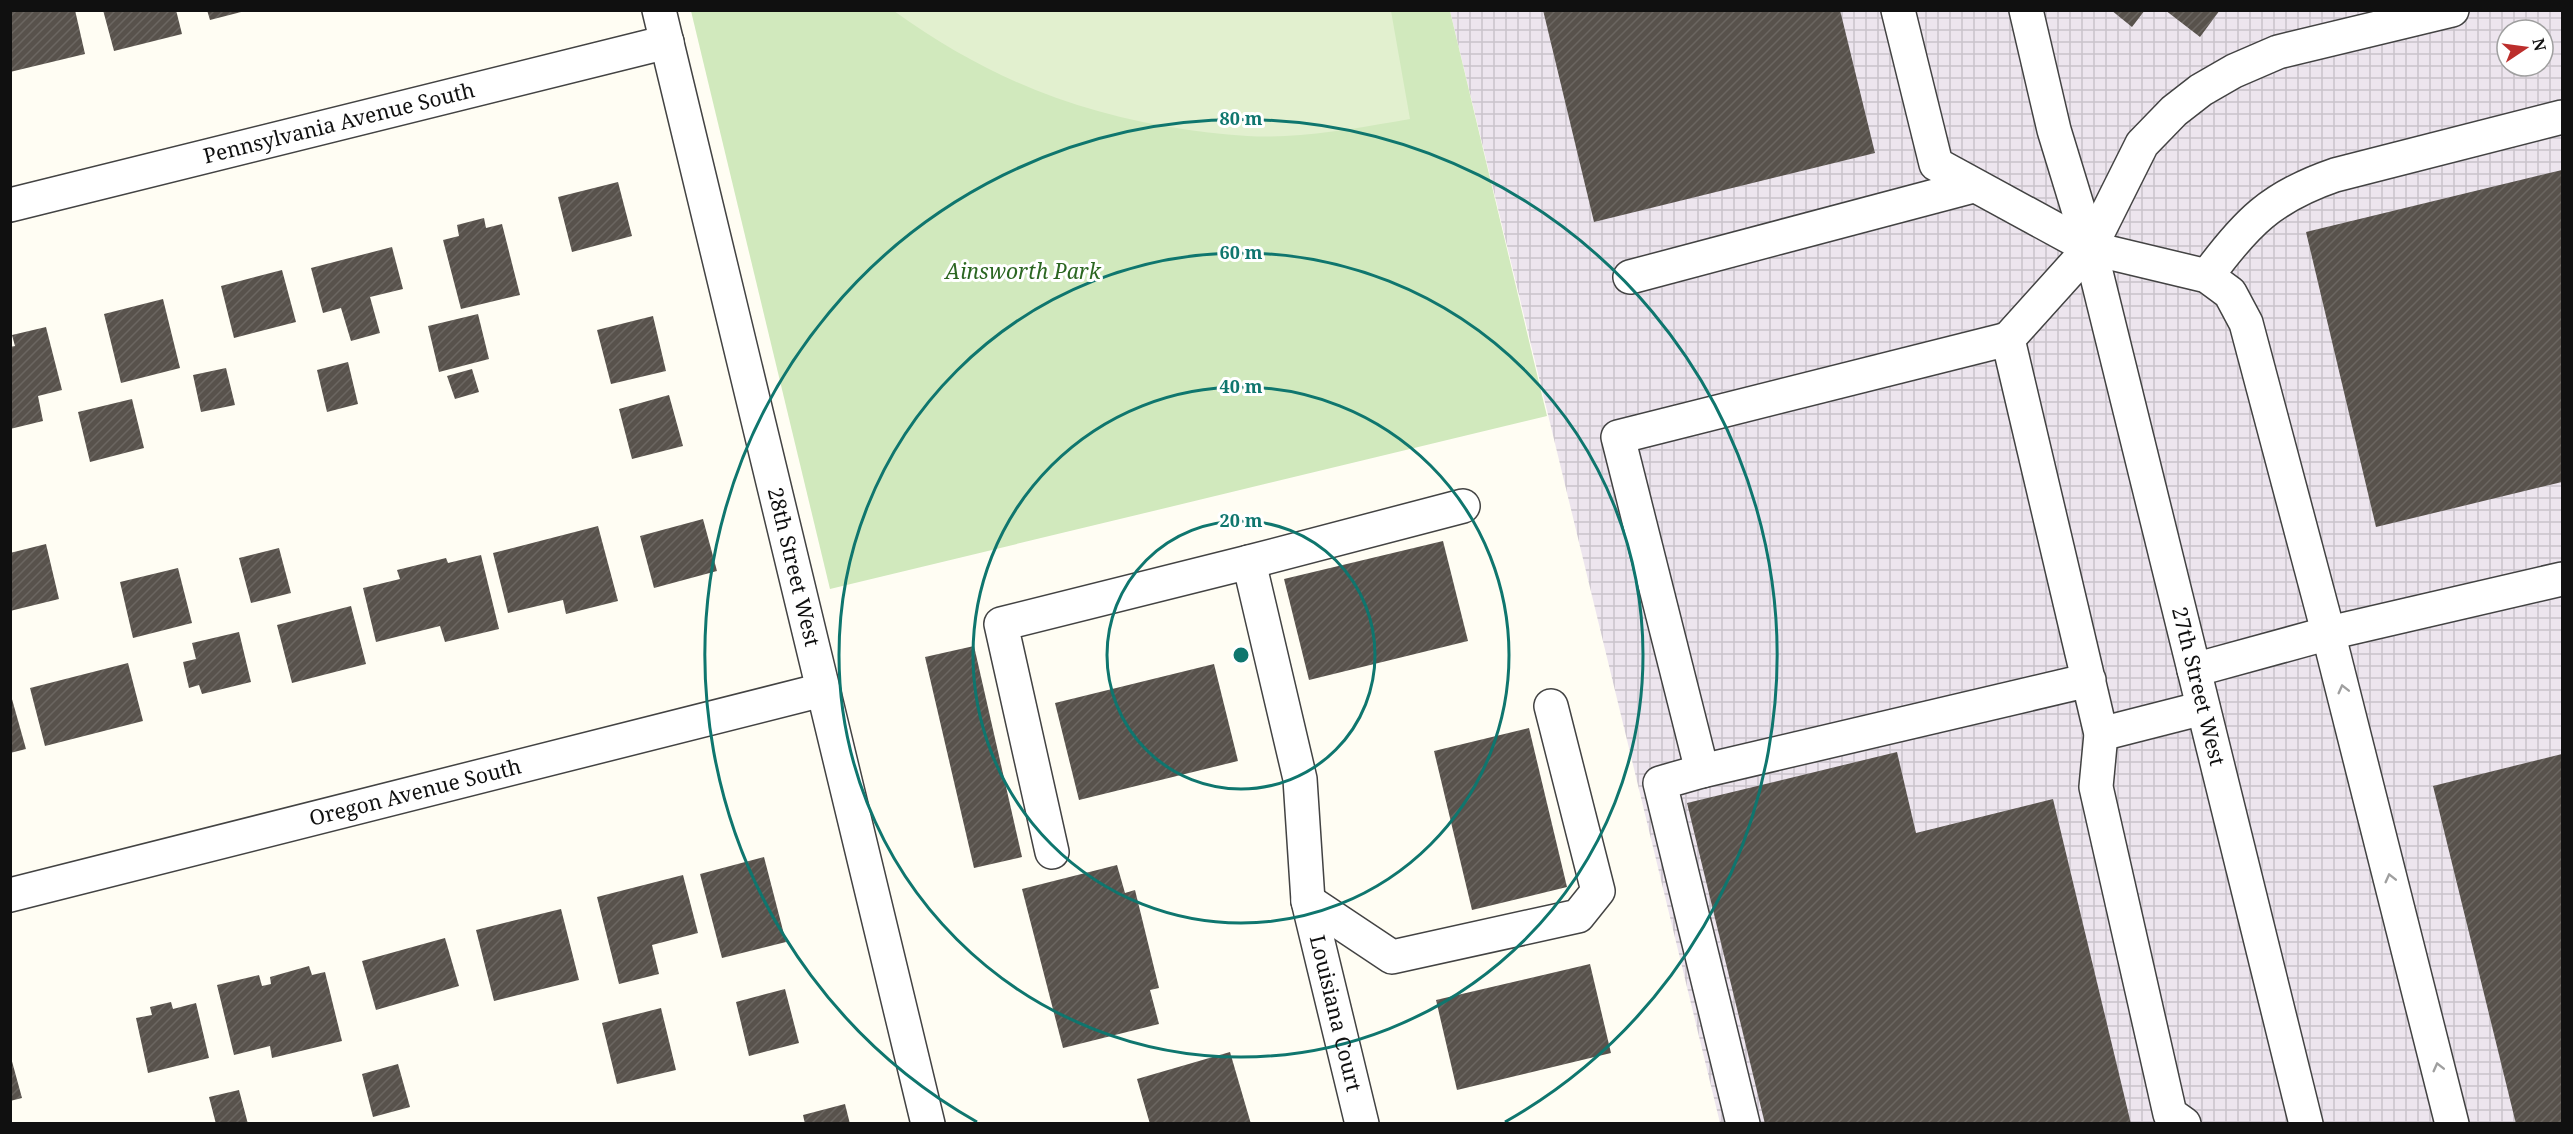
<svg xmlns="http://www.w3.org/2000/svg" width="2573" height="1134" font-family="'Noto Serif',serif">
<defs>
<pattern id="industrial-grid" width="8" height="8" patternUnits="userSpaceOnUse" patternTransform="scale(1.5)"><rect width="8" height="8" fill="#ede5ee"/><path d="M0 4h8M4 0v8" fill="none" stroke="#cac3cb"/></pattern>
<pattern id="building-hatch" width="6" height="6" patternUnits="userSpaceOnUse" patternTransform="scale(1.5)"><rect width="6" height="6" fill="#58524c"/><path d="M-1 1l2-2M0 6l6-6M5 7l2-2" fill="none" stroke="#6b6661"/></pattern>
</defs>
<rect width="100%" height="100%" fill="#fffdf3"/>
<!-- industrial -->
<path fill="url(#industrial-grid)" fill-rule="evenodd" d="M 1450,11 L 2562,11 L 2562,1123 L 1720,1123 ZM 2507,30 L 2543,30 L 2543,66 L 2507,66 Z"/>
<!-- park -->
<path fill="#d1e9bd" d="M 691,11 L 1450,11 L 1547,416 L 830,589 Z"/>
<!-- pitch -->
<path fill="#e2f0cf" d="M 894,11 L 1391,11 L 1410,119 C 1369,126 1327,134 1285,136 C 1253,138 1220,134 1189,130 C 1076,114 986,77 894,11 Z"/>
<!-- building -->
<path fill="url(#building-hatch)" d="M 19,10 L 75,10 L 85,54 L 10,72 L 10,12 Z
M 103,10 L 176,10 L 182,34 L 114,51 Z
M 207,10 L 245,10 L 245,11 L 210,20 Z
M 1543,10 L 1840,10 L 1875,153 L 1594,222 Z
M 2111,10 L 2145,10 L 2132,27 Z
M 2165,10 L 2220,10 L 2200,37 Z
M 2562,170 L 2562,482 L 2376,527 L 2306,232 Z
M 618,182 L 632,236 L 572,252 L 558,197 Z
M 484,218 L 486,228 L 502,224 L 520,295 L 461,309 L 443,240 L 459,236 L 457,225 Z
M 392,247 L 403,289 L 370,297 L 380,333 L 351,341 L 341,308 L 323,313 L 311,268 Z
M 282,270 L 296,322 L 234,338 L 221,286 Z
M 163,299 L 180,368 L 121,383 L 104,314 Z
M 478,314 L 489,359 L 439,372 L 428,326 Z
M 653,316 L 666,371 L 611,384 L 597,330 Z
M 46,327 L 62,390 L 38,396 L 43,421 L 10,429 L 10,347 L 15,346 L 12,335 Z
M 348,362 L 358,404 L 327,412 L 317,370 Z
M 226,368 L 235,405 L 201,412 L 193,375 Z
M 472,369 L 479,392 L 455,399 L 447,376 Z
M 669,395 L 683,446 L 632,459 L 619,409 Z
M 132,399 L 144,448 L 90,462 L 78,412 Z
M 703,519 L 717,571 L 654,588 L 640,536 Z
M 598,526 L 618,601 L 566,614 L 563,600 L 508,613 L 493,553 Z
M 1443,541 L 1468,641 L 1309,680 L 1284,579 Z
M 46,544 L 59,599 L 10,611 L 10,553 Z
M 279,548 L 291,593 L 251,603 L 239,558 Z
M 481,555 L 499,629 L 445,642 L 440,626 L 376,642 L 363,588 L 400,579 L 397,570 L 446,558 L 448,563 Z
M 178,568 L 192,623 L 133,638 L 120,582 Z
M 351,606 L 366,664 L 292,683 L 277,625 Z
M 239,632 L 251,682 L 202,694 L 199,685 L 189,688 L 183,662 L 196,659 L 192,643 Z
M 974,646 L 1022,857 L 974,868 L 925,657 Z
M 128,663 L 143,721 L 45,746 L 30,688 Z
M 1214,664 L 1238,761 L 1079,800 L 1055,703 Z
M 10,692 L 26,749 L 10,753 Z
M 1529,728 L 1567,887 L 1472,910 L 1434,751 Z
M 1897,752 L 1916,833 L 2053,799 L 2131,1124 L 1765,1124 L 1687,803 Z
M 2562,754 L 2562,1124 L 2516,1124 L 2433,786 Z
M 764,857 L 786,942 L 722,958 L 700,874 Z
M 1117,865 L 1125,893 L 1135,890 L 1159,988 L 1150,990 L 1159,1024 L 1063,1048 L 1022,889 Z
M 683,875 L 698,933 L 652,945 L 659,974 L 619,984 L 597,897 Z
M 561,909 L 579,980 L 494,1001 L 476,930 Z
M 445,938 L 459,986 L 376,1010 L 362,961 Z
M 1590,964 L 1611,1053 L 1457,1090 L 1436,1000 Z
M 309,966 L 312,975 L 325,972 L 342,1041 L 272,1058 L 270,1046 L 234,1055 L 217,985 L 259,975 L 262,986 L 271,984 L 270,977 Z
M 785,989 L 799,1043 L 749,1056 L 736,1002 Z
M 171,1002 L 173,1009 L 196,1003 L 209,1058 L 148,1073 L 136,1018 L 152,1015 L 150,1007 Z
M 661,1008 L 676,1070 L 617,1084 L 602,1023 Z
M 1230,1052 L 1251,1124 L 1150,1124 L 1137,1079 Z
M 10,1054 L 22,1098 L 10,1101 Z
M 398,1064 L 410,1107 L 373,1117 L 362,1074 Z
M 239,1090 L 248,1124 L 216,1124 L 209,1097 Z
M 845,1104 L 850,1124 L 805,1124 L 803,1115 Z"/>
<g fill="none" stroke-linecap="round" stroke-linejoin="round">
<defs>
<g id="minor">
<path id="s1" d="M 659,10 L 928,1124"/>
<path d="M 1898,10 L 1936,164 L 2090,248 L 2207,276 L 2230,293 L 2246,323 L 2327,628 L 2452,1124"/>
<path id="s2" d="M 2026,10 L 2054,130 L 2090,248 L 2306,1124"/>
<path id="s3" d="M 10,205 L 667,42"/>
<path d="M 2207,276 C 2246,223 2271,197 2335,175 L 2562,117"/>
<path d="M 1630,277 L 1973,186"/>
<path d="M 2008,339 L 2090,248 L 2142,144 L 2174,111 L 2201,90 L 2234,71 L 2278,52 L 2452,10"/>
<path d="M 1249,562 L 1463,506"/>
<path d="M 2194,670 L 2329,633 L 2562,579"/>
<path d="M 2089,680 L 1702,771 L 1618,437 L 2008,339 L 2101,734 L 2096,787 L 2170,1114 L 2184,1124"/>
<path d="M 2101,734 L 2203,708"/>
<path d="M 1702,771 L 1660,783 L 1743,1124"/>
<path id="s4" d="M 1052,852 L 1001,624 L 1249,562 L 1300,779 L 1308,901 L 1362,1124"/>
<path id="s5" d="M 10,895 L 822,690"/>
<path d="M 1308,901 L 1392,957 L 1578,916 L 1598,891 L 1551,706"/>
</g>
</defs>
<!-- minor casing -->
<use href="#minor" stroke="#434343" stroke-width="36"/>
<!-- minor -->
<use href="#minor" stroke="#fff" stroke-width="33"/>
</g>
<!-- one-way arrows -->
<defs><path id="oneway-chevron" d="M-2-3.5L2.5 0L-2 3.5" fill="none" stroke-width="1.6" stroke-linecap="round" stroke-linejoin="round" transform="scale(1.5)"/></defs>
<g stroke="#9f9f9f">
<use href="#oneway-chevron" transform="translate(2343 689) rotate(-104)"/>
<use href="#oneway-chevron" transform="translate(2390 878) rotate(-104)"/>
<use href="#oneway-chevron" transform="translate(2438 1067) rotate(-104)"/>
</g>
<!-- distance rings -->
<g fill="none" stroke="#0f766e" stroke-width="3">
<circle cx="1241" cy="655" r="134"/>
<circle cx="1241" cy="655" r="268"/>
<circle cx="1241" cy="655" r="402"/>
<path d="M977 1122A536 536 0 1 1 1505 1122"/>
</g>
<g text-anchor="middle" stroke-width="6" stroke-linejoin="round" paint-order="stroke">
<!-- street labels -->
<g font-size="21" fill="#101010" stroke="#fff">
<text dy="7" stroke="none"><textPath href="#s3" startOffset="339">Pennsylvania Avenue South</textPath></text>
<text dy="7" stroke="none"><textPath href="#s1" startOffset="573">28th Street West</textPath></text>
<text dy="7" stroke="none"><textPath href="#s2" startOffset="698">27th Street West</textPath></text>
<text dy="7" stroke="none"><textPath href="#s5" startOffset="418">Oregon Avenue South</textPath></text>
<text dy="7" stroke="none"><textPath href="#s4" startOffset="950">Louisiana Court</textPath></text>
</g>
<!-- park labels -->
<g font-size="21" font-style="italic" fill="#2b6621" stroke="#fff">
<text x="1023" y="279">Ainsworth Park</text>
</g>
</g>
<circle cx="1241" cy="655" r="9" fill="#0f766e" stroke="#fff" stroke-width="3"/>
<g font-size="18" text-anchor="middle" font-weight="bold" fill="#0f766e" stroke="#fff" stroke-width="6" stroke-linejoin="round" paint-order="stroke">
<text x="1241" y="125">80 m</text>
<text x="1241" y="259">60 m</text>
<text x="1241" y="393">40 m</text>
<text x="1241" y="527">20 m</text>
</g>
<!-- border -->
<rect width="2573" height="1134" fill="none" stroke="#101010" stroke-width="24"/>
<!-- north arrow -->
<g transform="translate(2525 48) rotate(77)"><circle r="28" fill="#ffffff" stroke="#9f9f9f" stroke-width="1.5"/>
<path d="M0-4.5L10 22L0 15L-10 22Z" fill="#bc2e2c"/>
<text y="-9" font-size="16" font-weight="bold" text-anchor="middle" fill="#101010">N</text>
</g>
</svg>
